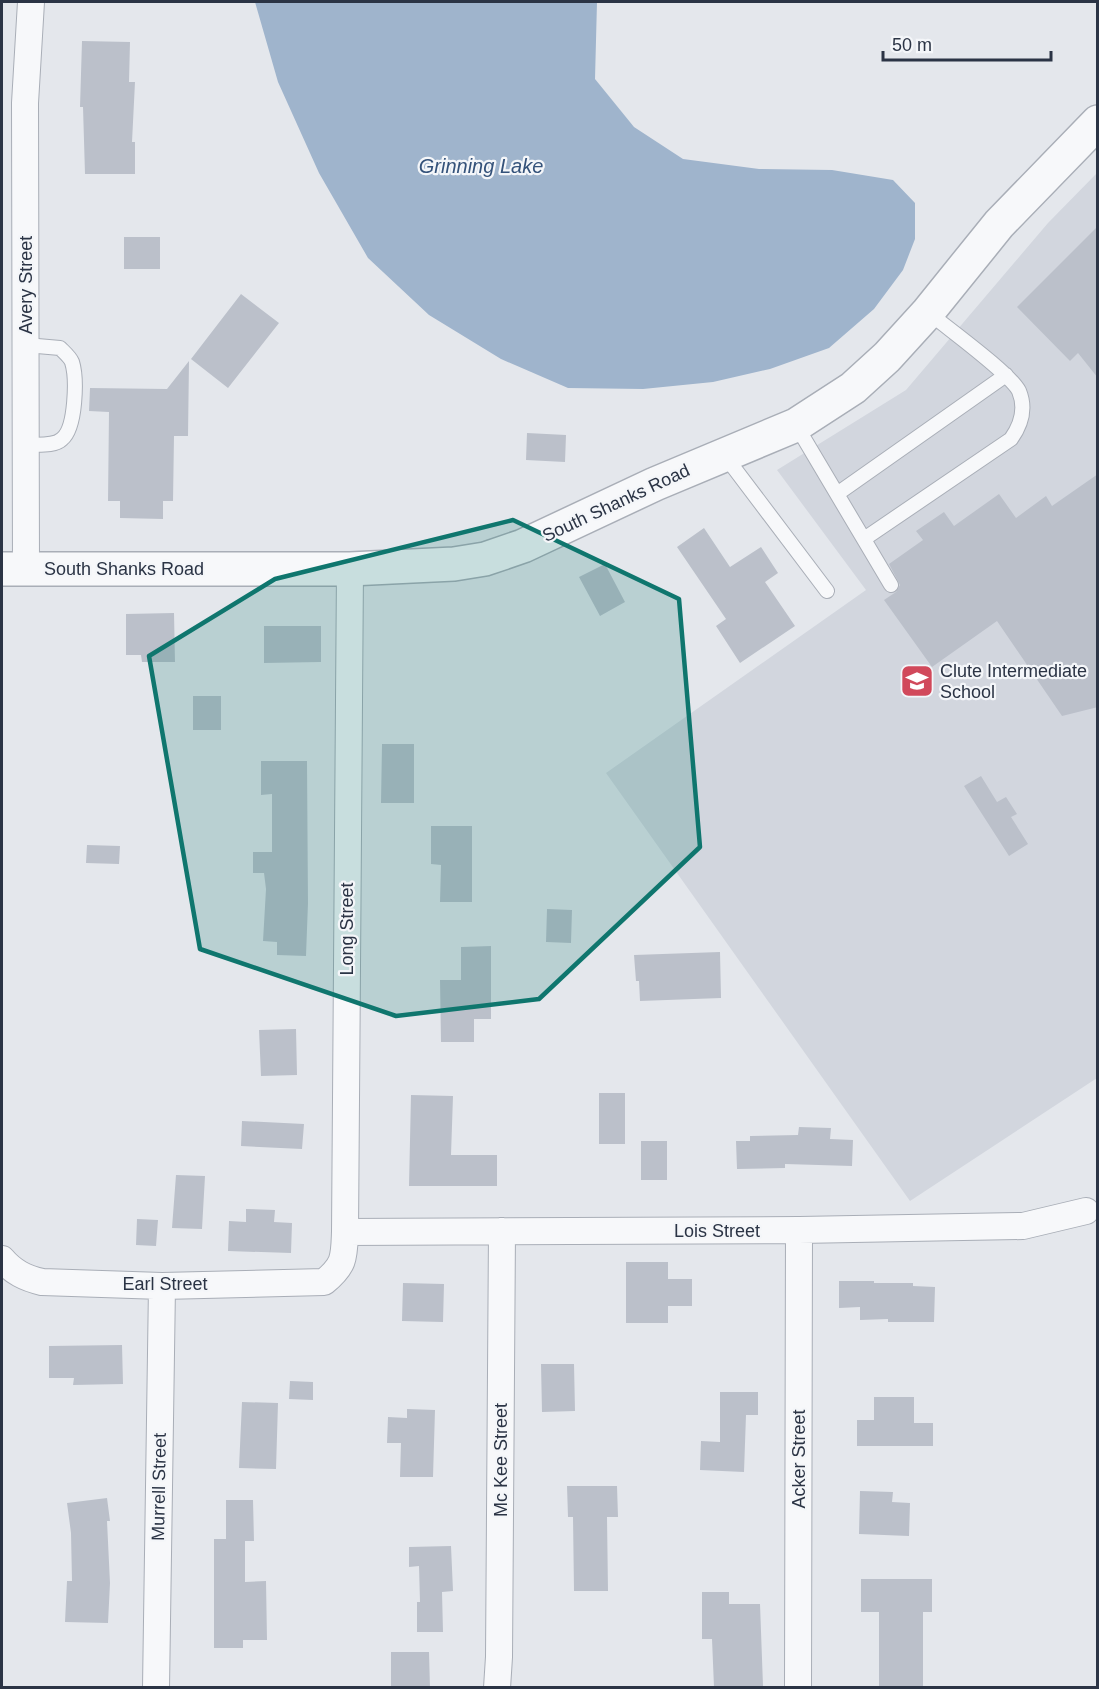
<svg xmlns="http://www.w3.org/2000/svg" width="1099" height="1689" font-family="Helvetica,sans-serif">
<rect width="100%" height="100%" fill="#e4e7ec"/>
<!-- built -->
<path fill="#d2d6de" d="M 1097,173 L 1097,1078 L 910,1201 L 606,773 L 866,590 L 777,470 L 906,390 L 1048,223 Z"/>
<!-- water -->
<path fill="#9fb4cc" d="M 255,2 L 597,2 L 595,79 L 634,127 L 683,159 L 759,169 L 832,170 L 893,180 L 915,203 L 915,239 L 903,270 L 874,309 L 829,348 L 770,369 L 713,382 L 643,389 L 568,388 L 501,359 L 429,315 L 368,258 L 319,173 L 278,82 Z"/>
<!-- building -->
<path fill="#bbc0ca" d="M 82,41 L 130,42 L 129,82 L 135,82 L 132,142 L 135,142 L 135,174 L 85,174 L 83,107 L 80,107 Z
M 1098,226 L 1098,378 L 1078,353 L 1070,361 L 1017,307 Z
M 124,237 L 160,237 L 160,269 L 124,269 Z
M 241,294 L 279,323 L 228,388 L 191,359 Z
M 189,361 L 188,436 L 174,436 L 173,501 L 163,501 L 163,519 L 120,518 L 120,501 L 108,501 L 109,412 L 89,411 L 90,388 L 167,389 Z
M 527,433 L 566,435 L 565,462 L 526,460 Z
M 1098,474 L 1098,707 L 1062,716 L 997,621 L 932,667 L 884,600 L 896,592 L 900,585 L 889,564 L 923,540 L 916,531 L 944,512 L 954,526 L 999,494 L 1016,518 L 1046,496 L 1052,506 Z
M 704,528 L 730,567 L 761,547 L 778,573 L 765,582 L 795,626 L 740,663 L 716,626 L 726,619 L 677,547 Z
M 605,564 L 625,602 L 600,616 L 579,577 Z
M 174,613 L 175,662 L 142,662 L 141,655 L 126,655 L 126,614 Z
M 264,626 L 321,626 L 321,662 L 264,663 Z
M 193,696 L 221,696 L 221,730 L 193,730 Z
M 382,744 L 414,744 L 414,803 L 381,803 Z
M 261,761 L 307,761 L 308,903 L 306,956 L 277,955 L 277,942 L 263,941 L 266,889 L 264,873 L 253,873 L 253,852 L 272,852 L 272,794 L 261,795 Z
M 981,776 L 997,802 L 1006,797 L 1017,814 L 1011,817 L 1028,844 L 1009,856 L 964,786 Z
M 431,826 L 472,826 L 472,902 L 440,902 L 441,865 L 431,864 Z
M 87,845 L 120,846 L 119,864 L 86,863 Z
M 547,909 L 572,910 L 571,943 L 546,942 Z
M 491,946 L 491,1019 L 474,1019 L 474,1042 L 441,1042 L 440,980 L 461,980 L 461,947 Z
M 720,952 L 721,998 L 640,1001 L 639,981 L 636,981 L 634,955 Z
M 296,1029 L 297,1075 L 261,1076 L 259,1030 Z
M 599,1093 L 625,1093 L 625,1144 L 599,1144 Z
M 411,1095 L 453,1096 L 451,1155 L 497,1155 L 497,1186 L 409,1186 Z
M 242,1121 L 304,1124 L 302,1149 L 241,1146 Z
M 799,1127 L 831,1128 L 830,1139 L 853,1140 L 852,1166 L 785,1164 L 785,1168 L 737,1169 L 736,1141 L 750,1141 L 750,1136 L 798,1135 Z
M 641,1141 L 667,1141 L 667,1180 L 641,1180 Z
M 176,1175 L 205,1176 L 202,1229 L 172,1228 Z
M 246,1209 L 275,1210 L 274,1222 L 292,1223 L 291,1253 L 228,1251 L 229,1221 L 246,1222 Z
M 137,1219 L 158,1220 L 156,1246 L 136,1245 Z
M 626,1262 L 668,1262 L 668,1279 L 692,1279 L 692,1306 L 668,1306 L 668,1323 L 626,1323 Z
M 839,1281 L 874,1281 L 874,1283 L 913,1283 L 913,1286 L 935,1287 L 934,1322 L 888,1322 L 888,1319 L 860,1320 L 860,1307 L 839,1308 Z
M 403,1283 L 444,1284 L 443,1322 L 402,1321 Z
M 122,1345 L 123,1384 L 73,1385 L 74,1378 L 49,1378 L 49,1346 Z
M 541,1364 L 574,1364 L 575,1411 L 542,1412 Z
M 290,1381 L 313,1382 L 313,1400 L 289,1399 Z
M 720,1392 L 758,1392 L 758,1415 L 746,1415 L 744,1472 L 700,1470 L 701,1441 L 720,1442 Z
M 874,1397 L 914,1397 L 914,1423 L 933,1423 L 933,1446 L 857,1446 L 857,1420 L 874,1420 Z
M 242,1402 L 278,1403 L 276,1469 L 239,1468 Z
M 407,1409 L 435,1410 L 433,1477 L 400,1477 L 401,1443 L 387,1443 L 388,1417 L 407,1418 Z
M 567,1486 L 617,1486 L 618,1517 L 607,1517 L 608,1591 L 574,1591 L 573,1517 L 568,1517 Z
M 860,1491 L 893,1492 L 892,1502 L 910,1503 L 909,1536 L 859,1534 Z
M 107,1498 L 110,1521 L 107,1521 L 110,1583 L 108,1623 L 65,1622 L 67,1581 L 72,1581 L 71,1533 L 67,1503 Z
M 226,1500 L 253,1500 L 254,1541 L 245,1541 L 245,1582 L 266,1581 L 267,1640 L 243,1640 L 243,1648 L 214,1648 L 214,1539 L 226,1539 Z
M 451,1546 L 453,1591 L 442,1592 L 443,1632 L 417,1632 L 417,1602 L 420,1602 L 419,1566 L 409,1567 L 409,1547 Z
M 861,1579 L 932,1579 L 932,1612 L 923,1612 L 923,1688 L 879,1688 L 879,1612 L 861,1612 Z
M 702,1592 L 729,1592 L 729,1604 L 760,1604 L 763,1686 L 714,1687 L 712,1639 L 702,1639 Z
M 391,1652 L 429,1652 L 430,1688 L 391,1688 Z"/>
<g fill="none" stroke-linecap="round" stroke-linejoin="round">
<defs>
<path id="service" d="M 26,345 L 60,348 C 64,352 70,357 72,362 C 77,378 76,428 62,439 C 54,447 36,444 26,445
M 796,425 L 891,585
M 725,456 L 827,591
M 837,494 L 1006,375
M 864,539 L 1011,439 C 1021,425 1026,408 1019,391 C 1010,373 947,328 928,312"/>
<path id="minor" d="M 26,569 L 25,103 L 31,2
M 345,1232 L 799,1230 L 1023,1226 L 1086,1211
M 2,1259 C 13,1272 25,1278 42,1282 L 162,1286 L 324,1282 C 345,1265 344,1257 345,1232 L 350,569
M 156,1688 L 162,1286
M 497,1688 L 499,1657 L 502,1231
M 798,1688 L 799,1230"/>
<path id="tertiary" d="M 2,569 L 350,569 L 454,564 L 485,559 L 523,546 L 655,484 L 796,425 L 853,388 L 887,357 L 928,312 L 999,224 L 1098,122"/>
</defs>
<!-- service casing -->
<use href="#service" stroke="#a9aeb7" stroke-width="16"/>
<!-- minor casing -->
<use href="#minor" stroke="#a9aeb7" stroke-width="28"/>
<!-- tertiary casing -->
<use href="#tertiary" stroke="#a9aeb7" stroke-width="36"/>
<!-- service -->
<use href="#service" stroke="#f7f8fa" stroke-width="14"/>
<!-- minor -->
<use href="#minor" stroke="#f7f8fa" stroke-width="26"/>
<!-- tertiary -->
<use href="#tertiary" stroke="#f7f8fa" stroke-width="33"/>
</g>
<!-- marked area -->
<path fill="#0f766e" fill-opacity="0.2" stroke="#0f766e" stroke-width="4.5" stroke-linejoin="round" d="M 513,520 L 679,599 L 700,847 L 539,999 L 396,1016 L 200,949 L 149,656 L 275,579 Z"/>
<!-- icons -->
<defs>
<symbol id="school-square" viewBox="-11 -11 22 22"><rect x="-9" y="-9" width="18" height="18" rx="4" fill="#d1495b" stroke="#f4f6f9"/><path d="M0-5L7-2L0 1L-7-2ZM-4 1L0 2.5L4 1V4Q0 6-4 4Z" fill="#fff"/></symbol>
</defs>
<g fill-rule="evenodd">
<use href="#school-square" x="898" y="662" width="38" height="38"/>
</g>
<g text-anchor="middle" stroke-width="4.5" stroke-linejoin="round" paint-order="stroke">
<!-- street labels -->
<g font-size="18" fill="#2b3445" stroke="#f4f6f9">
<text transform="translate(26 285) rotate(-90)" y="6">Avery Street</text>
<text transform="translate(616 503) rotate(-25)" y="6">South Shanks Road</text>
<text x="124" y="575">South Shanks Road</text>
<text transform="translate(347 929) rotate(-90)" y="6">Long Street</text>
<text x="717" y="1237">Lois Street</text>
<text x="165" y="1290">Earl Street</text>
<text transform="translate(799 1459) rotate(-90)" y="6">Acker Street</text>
<text transform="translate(501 1460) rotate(-90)" y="6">Mc Kee Street</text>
<text transform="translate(159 1487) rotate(-89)" y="6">Murrell Street</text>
</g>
<!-- poi labels -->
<g font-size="18" fill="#2b3445" stroke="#f4f6f9" text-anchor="start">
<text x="940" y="677">Clute Intermediate<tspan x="940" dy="21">School</tspan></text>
</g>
<!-- water labels -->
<g font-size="20" font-style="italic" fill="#34527a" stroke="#f4f6f9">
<text x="481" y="173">Grinning Lake</text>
</g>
</g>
<!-- border -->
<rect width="1099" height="1689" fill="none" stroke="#2b3445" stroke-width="6"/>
<!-- scale -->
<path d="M883 51v9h168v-9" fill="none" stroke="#2b3445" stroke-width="3"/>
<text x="892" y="51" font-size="18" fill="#2b3445" stroke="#f4f6f9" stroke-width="4.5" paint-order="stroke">50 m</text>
</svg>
